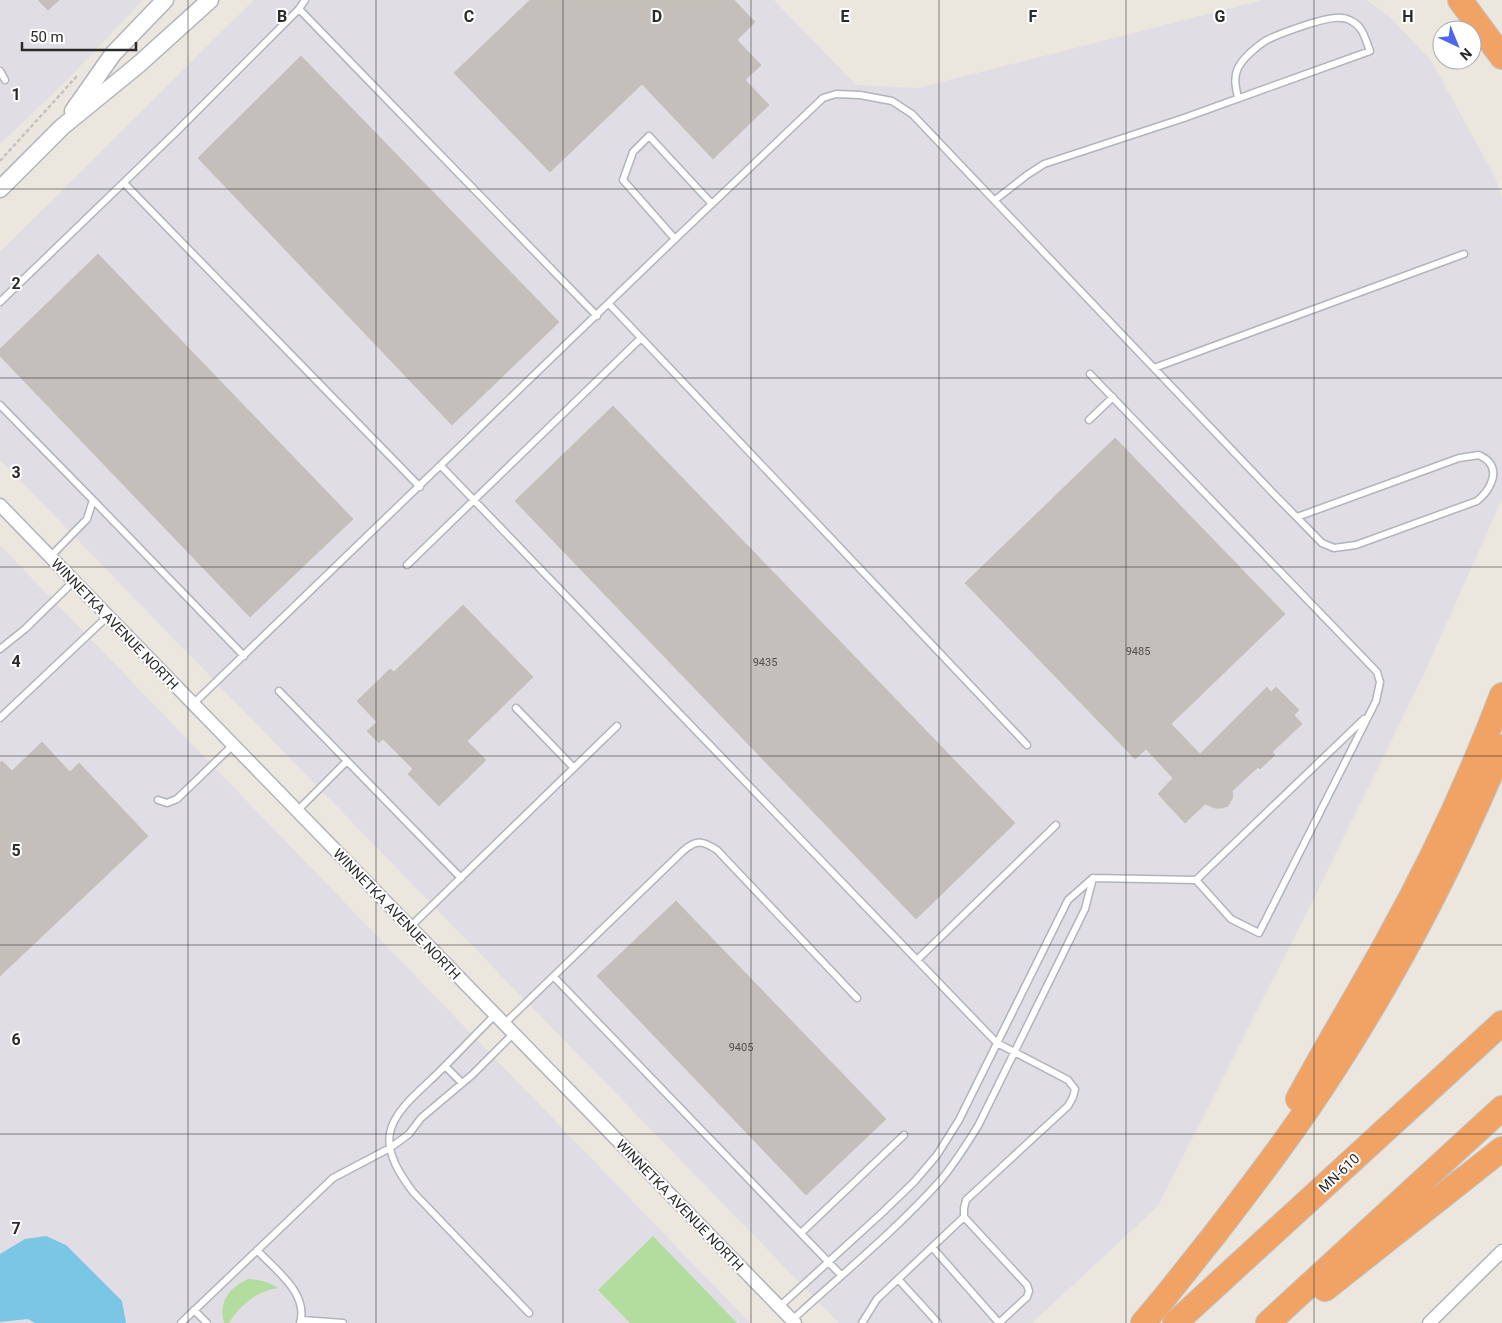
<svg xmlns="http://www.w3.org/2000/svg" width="1502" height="1323" font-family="Roboto,sans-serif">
<rect width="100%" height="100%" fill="#ebe6de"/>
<!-- industrial -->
<path fill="#e0dee4" d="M 0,0 L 143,0 L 64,83 L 0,144 Z
M 254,0 L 774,0 L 856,85 L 918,88 L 1263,0 L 1366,0 L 1389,16 L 1432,62 L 1495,177 L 1502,198 L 1502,499 L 1424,674 L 1307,912 L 1158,1206 L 1032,1323 L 839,1323 L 0,460 L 0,252 Z
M 0,545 L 455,1017 L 750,1323 L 0,1323 Z"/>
<!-- green -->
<path fill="#b3dd9f" d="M 653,1236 L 737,1323 L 630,1323 L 598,1290 Z
M 249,1279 C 261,1280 268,1282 278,1288 C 257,1291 240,1305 229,1323 L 224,1323 C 218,1302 230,1286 249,1279 Z"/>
<!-- water -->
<path fill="#7ac6e4" d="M 46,1236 L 66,1245 L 122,1301 L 126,1323 L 35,1323 L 28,1319 L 0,1322 L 0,1254 L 25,1239 Z"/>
<!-- building -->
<path fill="#c4bfba" stroke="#c6c1b8" d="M 38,0 L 59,0 L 48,10 Z
M 530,0 L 734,0 L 755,22 L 737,40 L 761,65 L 745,80 L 769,105 L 713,159 L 642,84 L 550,172 L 454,73 Z
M 301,56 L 559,322 L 452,425 L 198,158 Z
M 98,254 L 353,519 L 250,617 L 0,356 L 0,349 Z
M 613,406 L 1015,823 L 916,919 L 515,501 Z
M 1115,438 L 1285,614 L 1171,724 L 1200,754 L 1267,687 L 1271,692 L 1276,687 L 1299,710 L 1294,715 L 1302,724 L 1272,752 L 1275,755 L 1260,769 L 1258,767 L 1232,791 L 1233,797 L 1228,806 L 1222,808 L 1215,808 L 1205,804 L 1185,823 L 1158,794 L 1173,778 L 1146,749 L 1135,759 L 965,583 Z
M 463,605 L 533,677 L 467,741 L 486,760 L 439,806 L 408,774 L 413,769 L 383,739 L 379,743 L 367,731 L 377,722 L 357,701 L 390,669 L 394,672 Z
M 42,742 L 70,772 L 79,763 L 148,836 L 0,976 L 0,763 L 2,761 L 12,771 Z
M 676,901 L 886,1119 L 806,1195 L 597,976 Z"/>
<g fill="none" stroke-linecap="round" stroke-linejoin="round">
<defs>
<path id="service" d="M 299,9 L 597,316
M 0,71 L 5,80
M 124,183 L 420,487
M 995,200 L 1027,175 L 1044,164 L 1184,118 L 1370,51 C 1366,41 1363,27 1353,22 C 1350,20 1345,18 1342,18 C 1329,15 1278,34 1265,41 C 1256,47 1243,58 1238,68 C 1233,79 1236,87 1238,98
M 675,239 L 623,180 L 633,152 L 649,136 L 712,204
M 0,302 L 175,133 L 299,9 L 305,0
M 609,304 L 1027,745
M 1154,368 L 1464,254
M 1090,374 L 1377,672 L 1380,682 L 1376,701 L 1259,933 L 1231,919 L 1196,880 L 1093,878
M 0,405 L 93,500 L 87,519 L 50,557
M 1089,420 L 1113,397
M 441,466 L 997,1043 L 1068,1080 L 1075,1089 L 1073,1097 L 1068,1106 L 966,1200 L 964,1208 L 964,1217 L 877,1299 L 862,1323
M 93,500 L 244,656
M 407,565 L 641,338
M 0,649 L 25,629 L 74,581
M 279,691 L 461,878
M 193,704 L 675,239 L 823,98 L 836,94 L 860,95 L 892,101 L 912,114 L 1271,491 L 1322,543 L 1334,548 L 1356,545 L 1477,501 C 1487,493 1500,475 1489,462 C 1487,459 1482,457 1479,455 L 1459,458 L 1297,517
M 516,708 L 574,768
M 0,718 L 108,616
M 158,800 L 167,803 L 177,799 L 233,745
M 297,811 L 347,761
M 1196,880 L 1364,719
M 410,927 L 617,726
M 917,960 L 1056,825
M 554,977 L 841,1275
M 495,1015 C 476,1034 457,1054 438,1073 C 422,1089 394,1110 390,1133 C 386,1154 401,1176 413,1192 L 529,1313
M 504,1024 L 683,851 C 697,839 703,841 717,850 L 857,998
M 445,1066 L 462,1083
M 964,1217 L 1027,1285 L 1029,1291 L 1027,1297 L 999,1323
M 801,1233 L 904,1135
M 932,1247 L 999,1323
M 257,1250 C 275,1270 309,1293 300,1323
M 898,1279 L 938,1323
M 779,1307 L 883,1212 L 914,1182 L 937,1155 L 959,1120 L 1068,900 L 1093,878 L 1085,909 L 978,1126 C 966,1145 954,1165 939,1182 C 894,1232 841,1275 792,1320
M 194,1310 L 207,1323
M 302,1320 L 343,1323
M 181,1323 L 333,1178 L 390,1148 L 409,1134 L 421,1118 L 472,1075 L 513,1034"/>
<path id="minor" d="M 0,505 L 795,1323
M 1429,1323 L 1502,1251"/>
<path id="tertiary" d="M 73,111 L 113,54 L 165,0
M 0,189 L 62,127 L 138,65 L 210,0"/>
<path id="motorway" d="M 1460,0 L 1502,57
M 1298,1099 C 1327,1045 1359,993 1388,940 C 1432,861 1470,779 1502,695
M 1325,1289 L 1502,1149
M 1143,1323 C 1167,1296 1189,1266 1212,1238 C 1255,1182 1298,1126 1336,1066 C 1401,965 1456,858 1502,747
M 1175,1323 L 1502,1023
M 1268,1323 L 1502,1108"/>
</defs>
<!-- service casing -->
<use href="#service" stroke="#b1b4bd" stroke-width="9"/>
<!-- minor casing -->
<use href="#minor" stroke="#b1b4bd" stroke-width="15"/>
<!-- tertiary casing -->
<use href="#tertiary" stroke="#b1b4bd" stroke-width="19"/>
<!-- motorway casing -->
<use href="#motorway" stroke="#c3c3c3" stroke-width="26"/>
<!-- path -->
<path stroke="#c3c3c3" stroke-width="2.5" stroke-dasharray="4 2.5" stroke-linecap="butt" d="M 0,161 L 77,76"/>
<!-- service -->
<use href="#service" stroke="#fff" stroke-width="6"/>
<!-- minor -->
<use href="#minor" stroke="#fff" stroke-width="12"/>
<!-- tertiary -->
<use href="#tertiary" stroke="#fff" stroke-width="16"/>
<!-- motorway -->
<use href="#motorway" stroke="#f0a364" stroke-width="24"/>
</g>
<!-- grid -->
<path fill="none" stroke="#2a2a2a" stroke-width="1" stroke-opacity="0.55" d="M 188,0 L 188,1323M 376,0 L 376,1323M 563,0 L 563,1323M 751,0 L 751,1323M 939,0 L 939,1323M 1126,0 L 1126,1323M 1314,0 L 1314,1323M 0,189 L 1502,189M 0,378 L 1502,378M 0,567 L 1502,567M 0,756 L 1502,756M 0,945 L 1502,945M 0,1134 L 1502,1134"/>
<g text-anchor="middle" stroke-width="4" stroke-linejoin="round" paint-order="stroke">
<!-- number labels -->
<g font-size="11" fill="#504f4e">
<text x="1138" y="655">9485</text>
<text x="765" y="666">9435</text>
<text x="741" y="1051">9405</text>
</g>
<!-- street labels -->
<g font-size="14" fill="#2a2a2a" stroke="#fff">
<text transform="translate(115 624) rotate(46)" y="5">WINNETKA AVENUE NORTH</text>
<text transform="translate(397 914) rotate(46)" y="5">WINNETKA AVENUE NORTH</text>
<text transform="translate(1339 1173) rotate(-43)" y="5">MN-610</text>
<text transform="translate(680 1205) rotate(46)" y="5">WINNETKA AVENUE NORTH</text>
</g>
</g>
<g font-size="16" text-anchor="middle" font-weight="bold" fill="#2a2a2a" stroke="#fff" stroke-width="4" stroke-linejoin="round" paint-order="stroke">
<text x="282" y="22">B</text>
<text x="469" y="22">C</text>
<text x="657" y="22">D</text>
<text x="845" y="22">E</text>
<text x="1033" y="22">F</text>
<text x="1220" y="22">G</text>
<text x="1408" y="22">H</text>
<text x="16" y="100">1</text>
<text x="16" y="289">2</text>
<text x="16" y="478">3</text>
<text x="16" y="667">4</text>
<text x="16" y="856">5</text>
<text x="16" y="1045">6</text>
<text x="16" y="1234">7</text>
</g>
<!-- north arrow -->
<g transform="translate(1457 45) rotate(136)"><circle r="24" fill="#ffffff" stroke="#aaaaaa"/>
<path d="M0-4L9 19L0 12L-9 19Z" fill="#4c67ea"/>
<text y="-8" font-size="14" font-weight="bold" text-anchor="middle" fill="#2a2a2a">N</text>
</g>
<!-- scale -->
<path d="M22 42v8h114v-8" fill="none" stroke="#2a2a2a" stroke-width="2.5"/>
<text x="30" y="42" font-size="15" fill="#2a2a2a" stroke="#ffffff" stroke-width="4" paint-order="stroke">50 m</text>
</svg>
